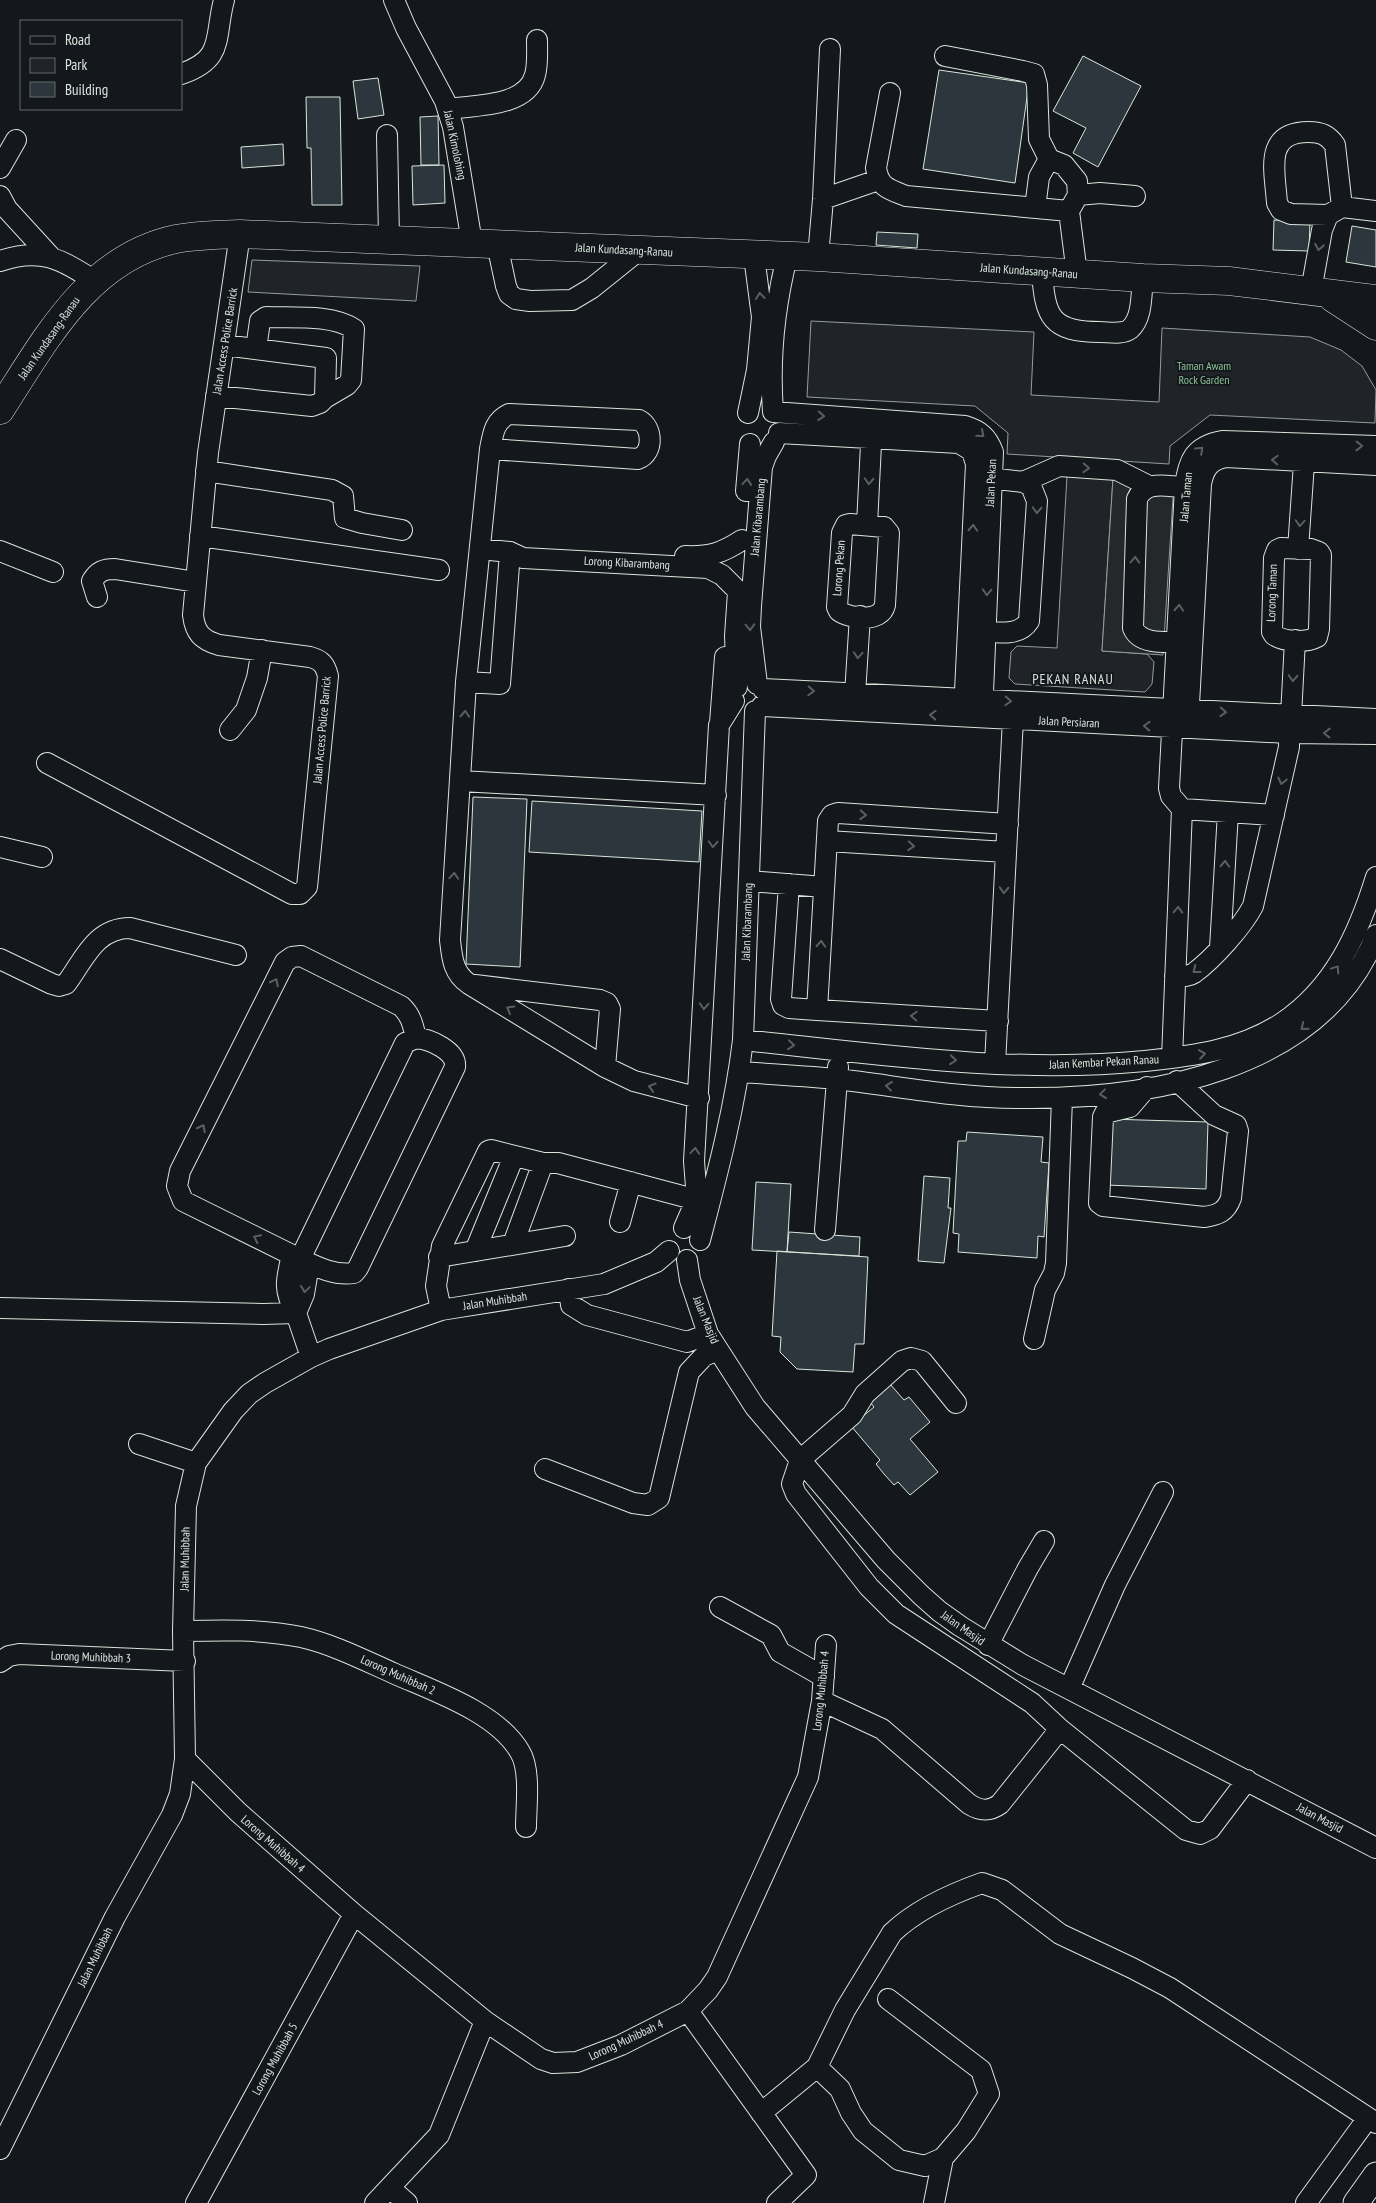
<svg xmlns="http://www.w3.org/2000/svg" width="1376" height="2203" viewBox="0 0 1376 2203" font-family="'PT Sans Narrow',sans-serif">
<rect width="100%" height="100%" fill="#14181c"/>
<!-- green -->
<path fill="#202428" stroke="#939e99" d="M252,260l168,6 -4,35 -168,-9z
M811,321l223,11 -3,63 128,7 3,-74 148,9 31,13 21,16 14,24 -1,33 -165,-8 -40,31 -1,18 -162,-10 1,-21 -33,-27 -168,-9z
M1067,476l46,2 -11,173 45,3 7,8 -2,22 -7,8 -130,-8 -6,-6 2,-26 6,-6 40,2z"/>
<!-- parking -->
<path fill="#24282b" stroke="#939e99" d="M1113,478l61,4 -11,173 -61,-4z"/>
<!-- building -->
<path fill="#2c363c" stroke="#d8e6dc" d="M1083,56l58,30 -43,81 -25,-14 13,-25 -33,-17z
M939,70l90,13 -14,100 -92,-14z
M378,78l6,37 -26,4 -5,-38z
M306,97h34l2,108h-30l-1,-57h-4z
M438,116l1,49h-18l-1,-48z
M283,144l1,21 -42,3 -1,-21z
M444,165l1,38 -32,2 -1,-39z
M1274,220l36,1 -1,30 -36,-1z
M1352,226l24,4v37l-30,-5z
M877,232l41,2 -1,14 -41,-3z
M473,797l54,2 -7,168 -54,-3z
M532,801l170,10 -3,51 -170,-10z
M1108,1119l100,3 -2,67 -100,-4z
M967,1132l76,5 -2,25 8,1 -5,74 -6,-1 -1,22 -79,-6 1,-18 -6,-1 5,-92h8z
M924,1176l26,2 -2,30h3l-7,55 -26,-2z
M756,1182l35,2 -4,68 -35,-2z
M789,1232l71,5 -1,19 -72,-4z
M777,1251l91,6 -4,87h-9l-2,28 -56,-3 -17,-17 1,-15 -9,-1z
M890,1384l14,16 5,-3 21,25 -20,17 28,33 -28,23 -12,-13 -4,3 -10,-11 -8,-10 4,-4 -29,-34 23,-19 -5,-6z"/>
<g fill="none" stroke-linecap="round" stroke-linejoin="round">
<defs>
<path id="minor" d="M394,0l12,28 39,73 8,26 19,116
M945,56l78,15 11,3 3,11 2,54 10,20 15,6 13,16 1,14 -9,16 8,63
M181,74c44,-15 33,-36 43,-74
M890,93l-14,75c3,19 12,21 30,28l163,15
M448,109c27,-4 79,-2 87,-34 3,-10 2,-24 2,-35
M387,135l2,104
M0,168l16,-28
M1078,195l22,-2 35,3
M0,196l7,13 43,47
M823,199l55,-19
M1035,208l4,-31 10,-18
M1328,215l-37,-1 -10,-4 -4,-7c-2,-32 -14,-71 32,-71 12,0 19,3 26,13l7,62
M497,244l9,42 3,8 7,5 14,2 42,-1 20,-12 46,-37
M787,257c-13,52 -18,102 -14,155l192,14c15,5 22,10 28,26l-11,265
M818,257l5,-58 7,-150
M0,261c41,-14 60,-2 95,20
M1042,272c3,45 9,60 58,60 9,0 22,3 30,-3 13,-11 11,-36 13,-51
M1311,291l11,-61 6,-15 14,-8 34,4
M256,349l4,-28 6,-4c26,1 66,-3 88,12l-3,51 -4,5 -22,13
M216,396l96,10 8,-3 5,-5 1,-40 -102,-13
M748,413l9,-43 5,-53 -8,-61
M509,414l130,6c14,7 15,33 -1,39l-148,-10c3,-15 4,-28 19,-35z
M779,433l180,10 13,8 4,13 -12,248
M490,449l-24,233 -16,258c2,18 3,33 19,44l136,83 29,14 65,17
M206,471l126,19 11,6 2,22 17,5 40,7
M1023,482l36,-16 58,4 32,16
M1185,487c-18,0 -39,-8 -48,12l-4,129c8,19 39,13 56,14
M746,491l4,-47
M850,524l34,3 5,6 -4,72c-4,18 -35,14 -46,6l-2,-4 5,-74 4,-8z
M867,525l5,-101
M200,536l239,34
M1281,548l30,1 8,3 2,3 -2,74 -2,8c-11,6 -33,5 -43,-2l-2,-3 2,-74 3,-8z
M480,549l30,3 13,6 185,10 14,7 16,16
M1298,549l7,-100
M0,551l53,21
M685,556c25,1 37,-3 57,-16
M97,597l-5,-16c6,-10 12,-12 23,-12l81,13
M972,630c18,1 46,9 57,-9l8,-120 -6,-15 -8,-4 -43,-5
M466,682l34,2 10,-132
M757,684l-7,-57 1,-21 11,-139 4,-11 8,-14
M737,687l-2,-51 3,-44
M763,689l613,30
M855,694l5,-78
M762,706l527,27 87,1
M1291,716l4,-76
M720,723l5,-66
M1188,723l13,-239c3,-16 9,-24 25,-27l150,8
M230,730l16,-20 11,-32 5,-28
M47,763l245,131h8l7,-7 21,-211c-3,-12 -7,-16 -18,-19l-91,-12c-17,-5 -24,-12 -26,-30l15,-162 32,-219
M461,781l255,14
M1182,809l92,6
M827,841l179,11
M0,847l42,10
M749,881l75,6
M789,884l-8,115 2,6 6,3 28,2
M1220,948l8,-136
M0,959l52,25 7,2 7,-2c18,-24 29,-56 64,-56l106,27
M1175,976c7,0 13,1 19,-3 19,-14 48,-46 59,-67l36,-159v-14
M475,985l125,15 7,3 3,6 -5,58
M998,1021l-181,-11 11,-189 4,-6 6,-2 170,11
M416,1038c14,1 41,13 39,29l-97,201 -4,5c-19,3 -37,-6 -54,-14l105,-216z
M743,1040c133,14 268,34 402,21 49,-5 95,-11 137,-38 52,-35 76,-88 94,-146
M1172,1058l10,-249 -11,-13 -2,-8 16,-301c3,-26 9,-41 37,-46l154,5
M995,1064l18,-345
M739,1072c33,2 65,4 98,7 60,7 120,19 180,19 130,2 305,-26 359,-163
M1147,1087l-17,20 -25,6 -2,4 -4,86 4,3 101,11c14,-2 22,-5 27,-19l7,-67 -2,-6 -22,-10 -37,-34
M620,1222l11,-40
M684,1228l17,-39
M825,1230l13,-163
M700,1240c17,-65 35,-132 43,-200l12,-329
M513,1244l30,-81
M475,1251l39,-95
M292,1255c-6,25 -9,35 4,58
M439,1257l126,-21
M300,1259l-117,-58 -6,-15 3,-15 105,-209 7,-5 9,-1 100,50c10,9 12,19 15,32
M687,1260l3,20 18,54 47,73 131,153 35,35 18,16 21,15 63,39 353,183
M569,1289l2,16 16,10 100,27 21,-8
M0,1308l263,6 33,-1 15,44
M441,1310l-5,-24 6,-40 46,-95 3,-1 52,13h15l139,37 -3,-39 25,-436 15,-24
M296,1313l8,-19 5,-30
M1034,1339l11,-49 9,-17 2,-10 6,-165
M956,1403l-34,-42 -11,-3 -9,3 -37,33 -13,21 -52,45 -8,24 4,10 73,93 27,27 136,89 28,26 126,101 14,4 10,-5 37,-49
M139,1444l57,19
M545,1469l88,34 15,2 11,-7 30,-126 15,-16 14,-6
M720,1607l51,28 9,17 44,25
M183,1631c39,-1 79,-2 118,6 31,7 63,23 92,36 40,18 104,39 127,79 11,18 6,54 6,75
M988,1645l40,-77 16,-27
M0,1662l9,-6 10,-2 166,7
M1069,1689l46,-104 48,-93
M822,1701l60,28 87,75c11,7 20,8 31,0l60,-75
M185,1759l53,53 116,102 131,107 56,38 12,4 24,-1 44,-17 67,-34 20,-21 9,-13 91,-200 14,-76 4,-56
M688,2011l118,164 -29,28
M817,2067l23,22 11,24 12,18 36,29 26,6 18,-8 23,-27 23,-37 -8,-24 -93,-71
M761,2113l56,-46 28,-57 47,-77c24,-23 59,-39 90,-50l20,7 58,44 72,34 38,20 206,135
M0,2149l115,-232 57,-102 8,-21 5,-35 -2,-128 3,-125 10,-43 37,-52 16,-17 16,-11 46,-26 18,-8 112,-39 163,-26 52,-22 13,-11
M390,2188l17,15
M196,2203l158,-289
M375,2203l64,-68 46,-114
M934,2203l9,-45
M1306,2203l62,-85"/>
<path id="major" d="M1356,2203l20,-28"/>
<path id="highway" d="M1333,298l43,28
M0,410c45,-69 87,-152 176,-171 21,-4 43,-4 64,-5l578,23 325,21 86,3 147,18"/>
</defs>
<!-- minor casing -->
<use href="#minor" stroke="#d8e6dc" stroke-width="22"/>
<!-- major casing -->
<use href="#major" stroke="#d8e6dc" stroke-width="27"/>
<!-- highway casing -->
<use href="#highway" stroke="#d8e6dc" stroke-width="29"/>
<!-- minor -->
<use href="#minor" stroke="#14181c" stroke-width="20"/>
<!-- major -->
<use href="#major" stroke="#14181c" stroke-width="25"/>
<!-- highway -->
<use href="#highway" stroke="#14181c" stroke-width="28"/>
</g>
<!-- one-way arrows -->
<defs><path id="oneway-chevron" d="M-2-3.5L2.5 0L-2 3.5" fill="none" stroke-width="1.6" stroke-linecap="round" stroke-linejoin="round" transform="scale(1.25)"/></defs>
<g stroke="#59605f">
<use href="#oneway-chevron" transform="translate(1319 247) rotate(101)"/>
<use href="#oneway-chevron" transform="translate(760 296) rotate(-97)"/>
<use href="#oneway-chevron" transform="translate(821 416) rotate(4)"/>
<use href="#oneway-chevron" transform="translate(981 434) rotate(40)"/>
<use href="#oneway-chevron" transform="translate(1359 446) rotate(1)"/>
<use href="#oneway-chevron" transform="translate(1200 450) rotate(-44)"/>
<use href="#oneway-chevron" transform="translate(1275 460) rotate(-177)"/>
<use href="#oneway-chevron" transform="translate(1086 468) rotate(3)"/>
<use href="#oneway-chevron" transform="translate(869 481) rotate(93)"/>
<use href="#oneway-chevron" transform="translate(747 482) rotate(-85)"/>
<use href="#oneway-chevron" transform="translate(1037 510) rotate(93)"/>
<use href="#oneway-chevron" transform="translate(1300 523) rotate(94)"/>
<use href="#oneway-chevron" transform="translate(973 528) rotate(-87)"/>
<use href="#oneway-chevron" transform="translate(1135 560) rotate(-88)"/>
<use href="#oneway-chevron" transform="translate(987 592) rotate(92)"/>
<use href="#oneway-chevron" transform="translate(1179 608) rotate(-87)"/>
<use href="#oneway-chevron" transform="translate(750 627) rotate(88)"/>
<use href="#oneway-chevron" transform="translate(858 655) rotate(94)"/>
<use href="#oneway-chevron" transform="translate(1293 678) rotate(93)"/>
<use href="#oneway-chevron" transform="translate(811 691) rotate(3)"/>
<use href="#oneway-chevron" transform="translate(1008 701) rotate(3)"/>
<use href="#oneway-chevron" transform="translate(1223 712) rotate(3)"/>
<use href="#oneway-chevron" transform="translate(465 714) rotate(-87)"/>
<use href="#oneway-chevron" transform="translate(933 715) rotate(-177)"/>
<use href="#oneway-chevron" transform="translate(1147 726) rotate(-177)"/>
<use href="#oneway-chevron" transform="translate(1327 733) rotate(-179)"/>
<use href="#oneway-chevron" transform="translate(1282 781) rotate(103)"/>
<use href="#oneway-chevron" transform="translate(863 815) rotate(4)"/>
<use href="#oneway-chevron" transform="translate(713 844) rotate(93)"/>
<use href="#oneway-chevron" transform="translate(911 846) rotate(4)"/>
<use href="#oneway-chevron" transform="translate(1225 864) rotate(-87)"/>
<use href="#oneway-chevron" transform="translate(454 876) rotate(-86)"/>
<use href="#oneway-chevron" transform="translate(1004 890) rotate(93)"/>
<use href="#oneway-chevron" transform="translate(1178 910) rotate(-88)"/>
<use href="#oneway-chevron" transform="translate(821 944) rotate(-87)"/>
<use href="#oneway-chevron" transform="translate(1336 969) rotate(-56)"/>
<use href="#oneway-chevron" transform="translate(1196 970) rotate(142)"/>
<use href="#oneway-chevron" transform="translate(275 982) rotate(-63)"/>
<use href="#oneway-chevron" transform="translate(704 1006) rotate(93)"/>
<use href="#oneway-chevron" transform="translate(510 1009) rotate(-149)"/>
<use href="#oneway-chevron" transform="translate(914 1016) rotate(-177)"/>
<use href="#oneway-chevron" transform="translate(1304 1027) rotate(141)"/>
<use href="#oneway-chevron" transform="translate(791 1045) rotate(6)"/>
<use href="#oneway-chevron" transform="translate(1202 1054) rotate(-8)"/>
<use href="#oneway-chevron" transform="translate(953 1060) rotate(5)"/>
<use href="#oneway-chevron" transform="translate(889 1086) rotate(-173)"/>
<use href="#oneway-chevron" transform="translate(652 1087) rotate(-163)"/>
<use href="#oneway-chevron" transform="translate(1103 1094) rotate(173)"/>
<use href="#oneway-chevron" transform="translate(202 1128) rotate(-63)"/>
<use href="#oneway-chevron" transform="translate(695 1151) rotate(-86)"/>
<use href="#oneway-chevron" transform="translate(257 1238) rotate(-154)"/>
<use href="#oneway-chevron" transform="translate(305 1289) rotate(98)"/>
</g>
<g text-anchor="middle" stroke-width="4" stroke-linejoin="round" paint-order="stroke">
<!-- street labels -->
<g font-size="12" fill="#d8e6dc" stroke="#14181c">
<text transform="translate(455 145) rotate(78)" y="4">Jalan Kimolohing</text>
<text transform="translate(624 250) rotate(3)" y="4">Jalan Kundasang-Ranau</text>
<text transform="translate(1029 271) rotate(4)" y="4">Jalan Kundasang-Ranau</text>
<text transform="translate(49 338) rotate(-55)" y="4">Jalan Kundasang-Ranau</text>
<text transform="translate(225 341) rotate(-81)" y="4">Jalan Access Police Barrick</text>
<text transform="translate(991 483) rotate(-87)" y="4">Jalan Pekan</text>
<text transform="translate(1186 497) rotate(-85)" y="4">Jalan Taman</text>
<text transform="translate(758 517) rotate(-85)" y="4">Jalan Kibarambang</text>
<text transform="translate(627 563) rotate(3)" y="4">Lorong Kibarambang</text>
<text transform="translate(839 568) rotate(-86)" y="4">Lorong Pekan</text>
<text transform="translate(1272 593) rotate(-88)" y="4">Lorong Taman</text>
<text transform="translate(1069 722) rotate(3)" y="4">Jalan Persiaran</text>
<text transform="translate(322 730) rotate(-85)" y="4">Jalan Access Police Barrick</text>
<text transform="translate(747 922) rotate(-88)" y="4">Jalan Kibarambang</text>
<text transform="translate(1104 1062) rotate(-3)" y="4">Jalan Kembar Pekan Ranau</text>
<text transform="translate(495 1301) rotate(-9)" y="4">Jalan Muhibbah</text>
<text transform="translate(706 1320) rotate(68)" y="4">Jalan Masjid</text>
<text transform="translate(185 1559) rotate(-89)" y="4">Jalan Muhibbah</text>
<text transform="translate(963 1628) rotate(35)" y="4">Jalan Masjid</text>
<text transform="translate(91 1657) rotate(2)" y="4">Lorong Muhibbah 3</text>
<text transform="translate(398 1675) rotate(24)" y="4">Lorong Muhibbah 2</text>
<text transform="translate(821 1691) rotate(-84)" y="4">Lorong Muhibbah 4</text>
<text transform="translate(1320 1818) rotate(28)" y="4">Jalan Masjid</text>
<text transform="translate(273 1844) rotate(41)" y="4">Lorong Muhibbah 4</text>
<text transform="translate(95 1957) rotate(-64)" y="4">Jalan Muhibbah</text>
<text transform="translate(626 2040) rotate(-25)" y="4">Lorong Muhibbah 4</text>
<text transform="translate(275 2059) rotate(-61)" y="4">Lorong Muhibbah 5</text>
</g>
<!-- park labels -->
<g font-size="12" fill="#8ac095" stroke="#14181c">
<text x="1204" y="370">Taman Awam<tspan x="1204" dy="14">Rock Garden</tspan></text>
</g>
<!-- neighbourhood labels -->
<g font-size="14" letter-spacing="1" fill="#d8e6dc" stroke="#14181c">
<text x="1073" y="684">PEKAN RANAU</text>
</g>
</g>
<!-- legend -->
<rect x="20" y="20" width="162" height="90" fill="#14181c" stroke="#626a69"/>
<rect x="30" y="36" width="25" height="8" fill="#14181c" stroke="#626a69"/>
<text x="65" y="45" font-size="15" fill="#d8e6dc">Road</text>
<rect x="30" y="58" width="25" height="15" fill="#202428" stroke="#626a69"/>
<text x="65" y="70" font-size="15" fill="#d8e6dc">Park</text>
<rect x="30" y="82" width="25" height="15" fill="#2c363c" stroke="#626a69"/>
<text x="65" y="95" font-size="15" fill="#d8e6dc">Building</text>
</svg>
